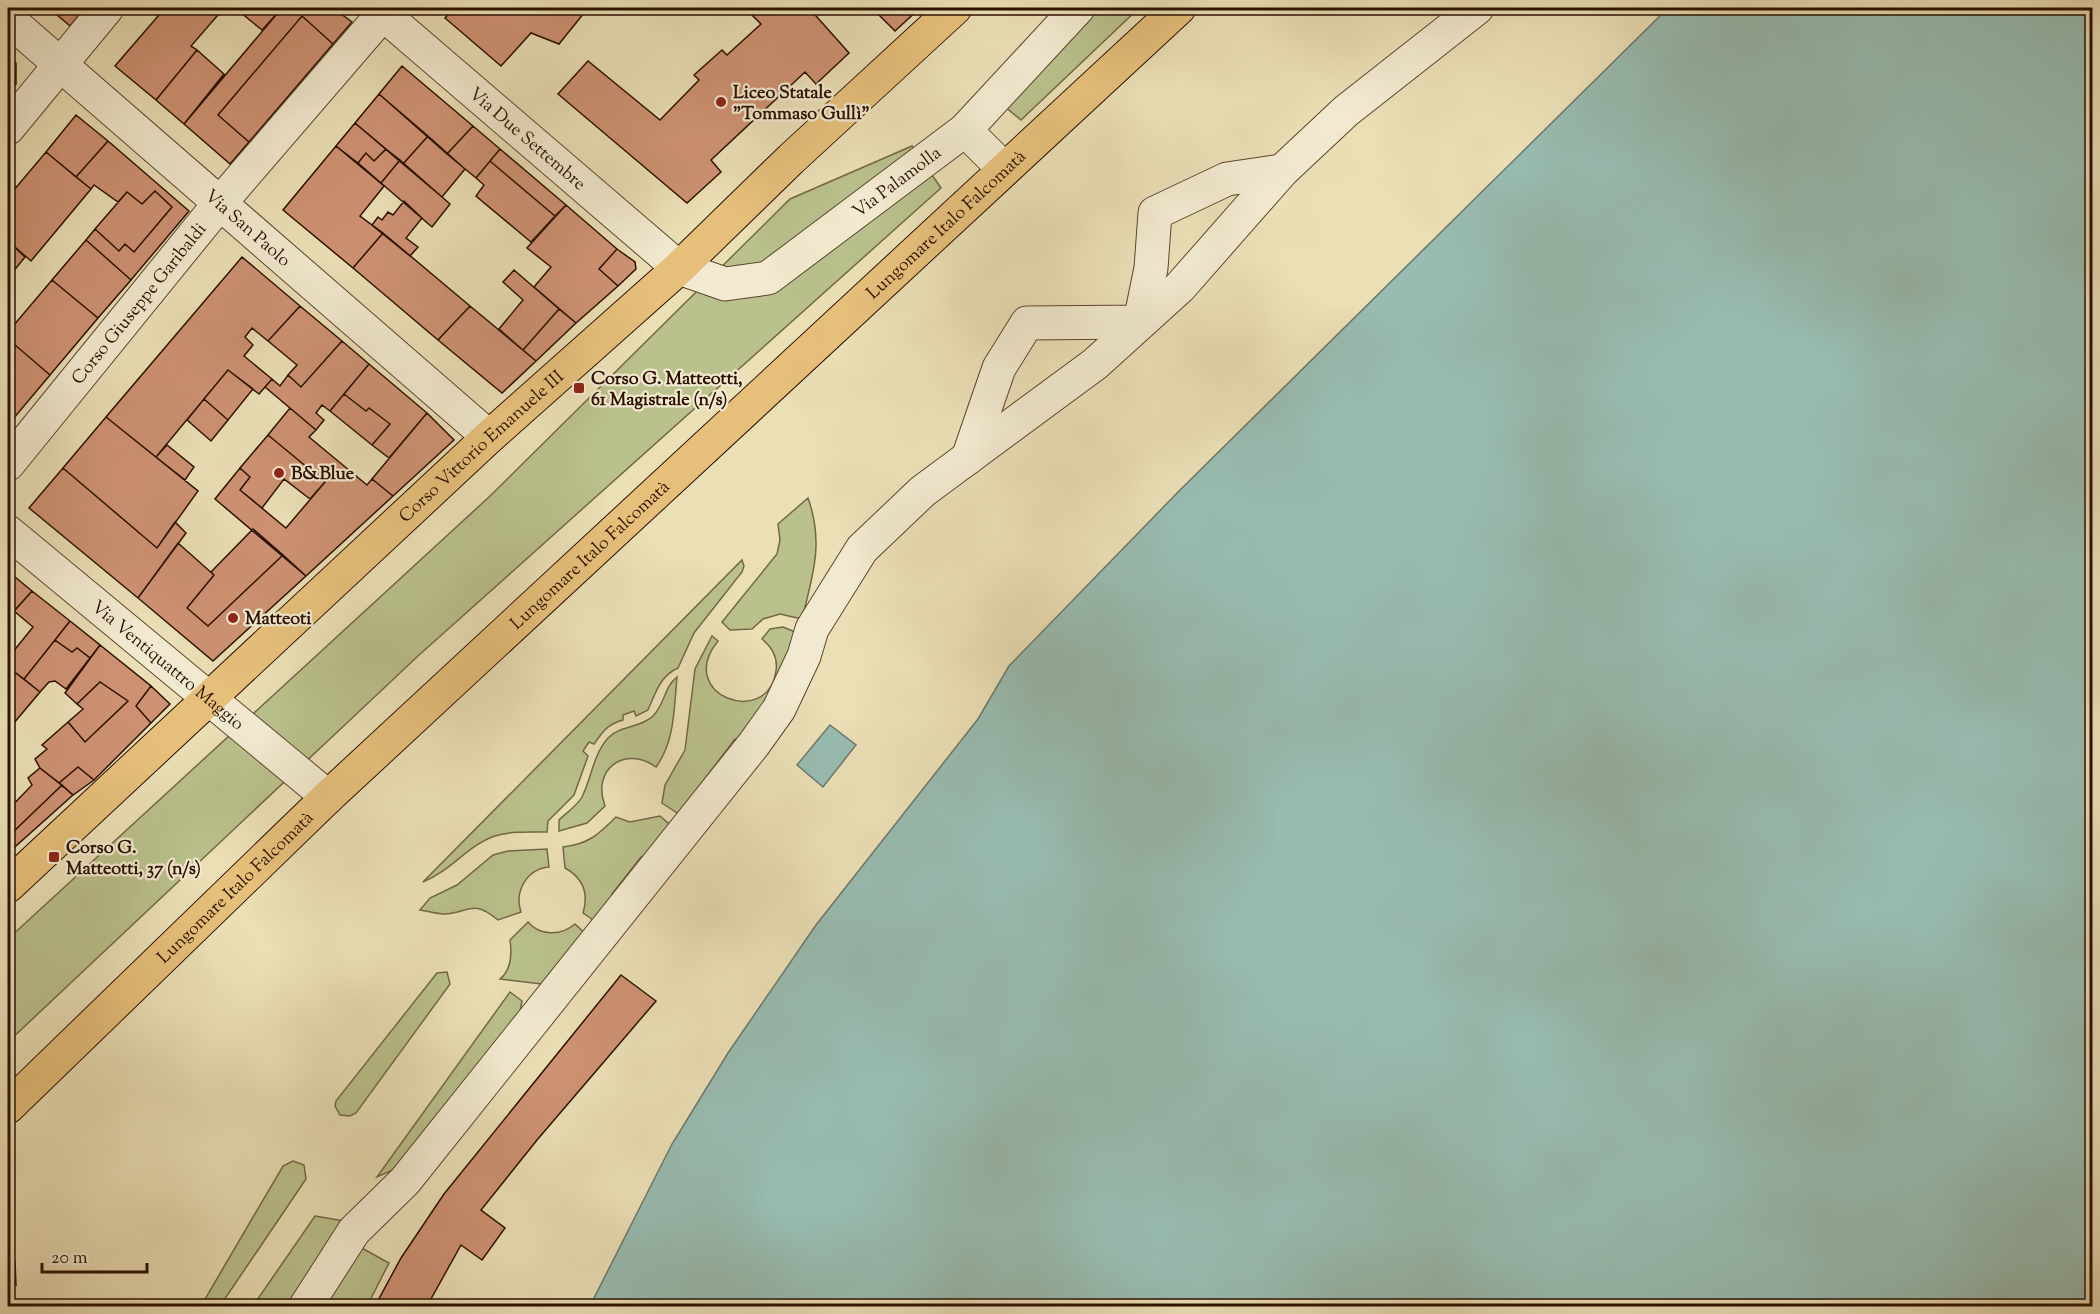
<svg xmlns="http://www.w3.org/2000/svg" width="2100" height="1314" viewBox="0 0 2100 1314" font-family="'Sorts Mill Goudy',serif">
<rect width="100%" height="100%" fill="#ebdfb6"/>
<filter id="stains"><feTurbulence type="fractalNoise" baseFrequency=".00333" numOctaves="4"/><feColorMatrix values="0 0 0 0 .2 0 0 0 0 .09 0 0 0 0 .02 0 0 0 .5 -.17"/></filter>
<radialGradient id="worn" r=".72"><stop offset=".6" stop-color="#630" stop-opacity="0"/><stop offset="1" stop-color="#630" stop-opacity=".3"/></radialGradient>
<!-- green -->
<path fill="#bac18c" stroke="#726846" stroke-width="1.5" d="M1089,8h50l-118,112 -22,-18z
M912,146l29,42 -523,468 -410,386v-103l481,-442 301,-298z
M808,498c16,45 5,76 -6,121l-22,-5 -17,5 -11,10 -22,1 -8,-8 55,-68 3,-14 -2,-16z
M742,560l2,6 -2,6 -48,61 -16,35c-18,8 -22,24 -30,42l-12,6 -2,-5 -11,4v5c-15,4 -20,11 -29,24l-5,-2 -6,9 5,5 -14,39 -26,26 -1,11c-17,0 -36,-1 -52,4 -27,9 -44,35 -72,46z
M783,627l17,7 -31,75 -28,34 -6,-4 -38,50 -14,28 -21,-14 3,-18 20,-35 10,-81 17,-33 6,5c-44,54 50,88 58,30 2,-13 -4,-24 -14,-32l8,-10z
M677,677c-3,31 -2,64 -21,90 -31,-22 -65,2 -51,39l-18,17 -28,8v-11c7,-7 18,-14 23,-23 10,-20 11,-42 26,-59 12,-13 33,-10 45,-22 12,-12 11,-29 24,-39z
M660,816l14,12 -25,31 -8,-2 -29,37 5,6 -18,24 -16,-11c6,-20 0,-35 -18,-45l-2,-21c26,-3 36,-13 53,-30l14,5z
M547,849l2,18c-22,2 -35,24 -28,45l-23,8c-26,-22 -29,-7 -54,-6 -8,0 -16,-3 -24,-4l10,-12 27,-13 36,-30 15,-4z
M528,922c12,14 33,14 47,2l13,12 -38,49 -50,-6c11,-9 12,-25 10,-39z
M447,972l3,12 -94,129 -6,3 -10,-1 -5,-9 1,-5 101,-128z
M510,992l12,9 -2,11 -125,157 -18,8z
M293,1161l11,4 2,14 -86,127h-19l82,-140z
M315,1216l29,5 -56,85h-35z
M360,1247l29,16 -22,43h-45z"/>
<!-- water -->
<path fill="#98bcb1" stroke="#6c776a" stroke-width="1.5" d="M1668,8h424v1298h-1502l82,-162 56,-91 88,-128 162,-206 31,-53 169,-174z
M830,725l26,20 -33,42 -26,-22z"/>
<!-- building -->
<path fill="#ce9273" stroke="#2b1000" stroke-width="1.5" d="M49,8h36l-15,18z
M165,8h59l-33,38 6,4 -41,50 -41,-34z
M235,8h47l-20,22z
M282,8h51l19,14 -19,22 -31,-28 -84,99 31,27 -19,22 -46,-40z
M454,8h134l-29,36 -28,-11 -30,33 -56,-48z
M687,8h12l-7,5z
M755,8h54l40,45 -33,31 -11,-12 -94,88 10,12 -34,31 -129,-109 30,-33 72,59 39,-40 -5,-5 28,-25 5,5 34,-31 -12,-12z
M872,8h48l-25,23z
M302,16l31,28 -84,98 -31,-27z
M197,50l27,24 -40,50 -28,-24z
M8,56l8,7v21l-8,11z
M402,66l71,60 -26,28 -68,-60z
M379,94l49,42 -25,28 -48,-41z
M76,115l32,26 -32,36 -30,-25z
M355,123l31,26 -12,12 -8,-8 -8,10 -22,-17z
M473,126l27,23 -24,29 -29,-24z
M428,136l37,33 -23,28 -39,-33z
M108,141l81,70 -58,69 -45,-40 9,-11 24,22 6,-7 9,8 38,-45 -17,-16 -13,13 -15,-12 -9,10 -24,-17 -3,4 -15,-12z
M336,146l48,40 -24,30 23,17 -30,35 -70,-58z
M386,149l14,11 -19,23 -23,-20 8,-10 8,8z
M500,149l66,56 -11,11 -65,-55z
M46,152l45,37 -60,72 -23,-20v-44z
M400,160l50,44 -18,23 -51,-44z
M490,161l65,55 -24,26 -55,-46 8,-11 -8,-7z
M155,191l17,16 -38,45 -9,-8 -6,7 -24,-22 32,-37 15,12z
M404,201l18,17 -16,20 12,9 -8,9 -38,-31 6,-8 4,3 6,-8 5,3z
M566,205l51,44 -18,20 19,17 -42,37 -42,-36 17,-20 -24,-19z
M383,233l87,73 -32,34 -85,-72z
M86,240l45,40 -33,38 -46,-38z
M8,241l17,16 -17,21z
M617,249l18,13 1,7 -18,17 -19,-17z
M242,257l58,49 -32,35 -16,-13 -7,9 8,8 -9,11 28,23 -13,15 -31,-24 -72,87 -50,-40z
M514,270l45,39 -36,41 -24,-21 24,-29 -20,-18z
M52,280l46,38 -48,57 -42,-36v-7z
M300,306l42,35 -41,46 -13,-12 9,-10 -29,-24z
M470,306l66,55 -34,32 -64,-53z
M559,309l17,14 -40,38 -13,-11z
M8,339l42,36 -42,50z
M342,341l27,23 -39,47 -8,-6 -6,8 8,7 -8,10 -51,-43 7,-8 8,7 8,-11 13,12z
M369,364l58,49 -38,45 -17,-13 18,-21 -21,-16 -3,3 -22,-17z
M228,370l25,19 -25,31 -24,-21z
M344,394l22,17 3,-3 21,16 -18,21 -42,-34z
M204,399l24,21 -17,21 -24,-21z
M290,408l26,22 -7,7 58,48 5,-6 21,17 -87,80 -91,-77 25,-31 10,9 -10,13 46,38 39,-46 -57,-47z
M427,413l27,27 -61,56 -21,-17z
M106,417l92,74 -41,57 -94,-80z
M268,435l57,47 -15,17 -26,-20 -22,29 -22,-18 10,-13 -10,-9z
M167,445l27,22 -9,13 -29,-23z
M63,468l94,80 18,-26 11,11 -48,65 -109,-90z
M253,529l30,26 -75,71 -21,-18 27,-33 -3,-3z
M178,543l36,32 -27,33 21,18 75,-71 23,21 -93,85 -75,-63z
M9,572l23,19 -24,27v-44z
M32,591l38,30 -46,58 -16,-12v-9l25,-31 -19,-16z
M70,621l30,24 -10,13 -13,-10 -5,4 -17,-12z
M55,640l17,12 5,-4 13,10 -24,31 -11,-8 -6,1 -9,10 -16,-13z
M100,645l51,41 -15,20 15,17 -57,57 -16,-13 -19,16 -19,-15 -5,-9 12,-10 -5,-4 26,-23 17,20 43,-41 -28,-19 -23,22 -12,-11z
M8,667l32,25 -32,38z
M100,682l28,19 -43,41 -17,-20 15,-13 -6,-5z
M151,686l19,18 -19,19 -15,-17z
M8,740l5,7 -5,7z
M78,767l16,13 -21,15 -14,-12z
M40,768l22,17 -50,48 -4,-4v-19l24,-25 -4,-7z
M62,785l11,10 -65,58v-21l4,1z
M621,975l35,26 -119,139 -56,70 24,18 -23,32 -21,-15 -34,61h-52l26,-48 43,-64z
M621,975l35,26 -119,139 -56,70 24,18 -23,32 -21,-15 -34,61h-52l26,-48 43,-64z
M15,1262l1,23 -8,-5v-6z"/>
<g fill="none" stroke-linecap="round" stroke-linejoin="round">
<defs>
<g id="minor">
<path id="s1" d="M376,8l303,260 46,16 43,-6 197,-148 113,-122"/>
<path id="s2" d="M8,19l481,418"/>
<path d="M8,128l99,-120"/>
<path d="M965,130l39,39"/>
<path d="M968,458l31,-90 28,-45 113,-1 11,-54 4,-55 72,-34 55,-8"/>
<path id="s3" d="M8,464l212,-261 168,-195"/>
<path id="s4" d="M8,532l320,265"/>
<path d="M306,1306l48,-75 51,-50 349,-437 25,-35 25,-53 8,-27 50,-80 61,-58 172,-127 85,-77 102,-116 64,-60 131,-103"/>
</g>
<g id="major">
<path id="s5" d="M8,886l481,-449 190,-169 112,-109 164,-151"/>
<path id="s6" d="M8,1107l320,-310 851,-789"/>
</g>
</defs>
<!-- minor casing -->
<use href="#minor" stroke="#5b442e" stroke-width="35"/>
<!-- major casing -->
<use href="#major" stroke="#2b1000" stroke-width="35"/>
<!-- minor -->
<use href="#minor" stroke="#f2ead0" stroke-width="33"/>
<!-- major -->
<use href="#major" stroke="#e6c07b" stroke-width="33"/>
</g>
<!-- markers -->
<g fill="#8f2418" stroke="#f2ead0" stroke-width="2">
<circle cx="721" cy="102" r="6"/>
<rect x="573" y="382" width="12" height="12" rx="3"/>
<circle cx="279" cy="473" r="6"/>
<circle cx="233" cy="618" r="6"/>
<rect x="48" y="851" width="12" height="12" rx="3"/>
</g>
<g text-anchor="middle" stroke-width="4.5" stroke-linejoin="round" paint-order="stroke">
<!-- poi labels -->
<g font-size="18" font-weight="bold" fill="#2b1000" stroke="#f2ead0" text-anchor="start">
<text x="733" y="98">Liceo Statale<tspan x="733" dy="21">"Tommaso Gullì"</tspan></text>
<text x="591" y="384">Corso G. Matteotti,<tspan x="591" dy="21">61 Magistrale (n/s)</tspan></text>
<text x="291" y="479">B&amp;Blue</text>
<text x="245" y="624">Matteoti</text>
<text x="66" y="853">Corso G.<tspan x="66" dy="21">Matteotti, 37 (n/s)</tspan></text>
</g>
<!-- street labels -->
<g font-size="18" fill="#2b1000" stroke="#f2ead0">
<text dy="6" stroke="none"><textPath href="#s1" startOffset="200">Via Due Settembre</textPath></text>
<text dy="6" stroke="none"><textPath href="#s1" startOffset="652">Via Palamolla</textPath></text>
<text dy="6" stroke="none"><textPath href="#s6" startOffset="1288">Lungomare Italo Falcomatà</textPath></text>
<text dy="6" stroke="none"><textPath href="#s2" startOffset="318">Via San Paolo</textPath></text>
<text dy="6" stroke="none"><textPath href="#s3" startOffset="207">Corso Giuseppe Garibaldi</textPath></text>
<text dy="6" stroke="none"><textPath href="#s5" startOffset="646">Corso Vittorio Emanuele III</textPath></text>
<text dy="6" stroke="none"><textPath href="#s6" startOffset="802">Lungomare Italo Falcomatà</textPath></text>
<text dy="6" stroke="none"><textPath href="#s4" startOffset="208">Via Ventiquattro Maggio</textPath></text>
<text dy="6" stroke="none"><textPath href="#s6" startOffset="316">Lungomare Italo Falcomatà</textPath></text>
</g>
</g>
<!-- margin -->
<rect width="2100" height="1314" fill="none" stroke="#ebdfb6" stroke-width="30"/>
<rect x="9" y="9" width="2082" height="1296" fill="none" stroke="#2b1000" stroke-width="3"/>
<rect x="15" y="15" width="2070" height="1284" fill="none" stroke="#2b1000" stroke-width="1.5"/>
<!-- scale -->
<path d="M42 1263v9h105v-9" fill="none" stroke="#2b1000" stroke-width="3"/>
<text x="51" y="1263" font-size="18" fill="#2b1000" stroke="#f2ead0" stroke-width="4.5" paint-order="stroke">20 m</text>
<rect width="100%" height="100%" filter="url(#stains)"/>
<rect width="100%" height="100%" fill="url(#worn)"/>
</svg>
